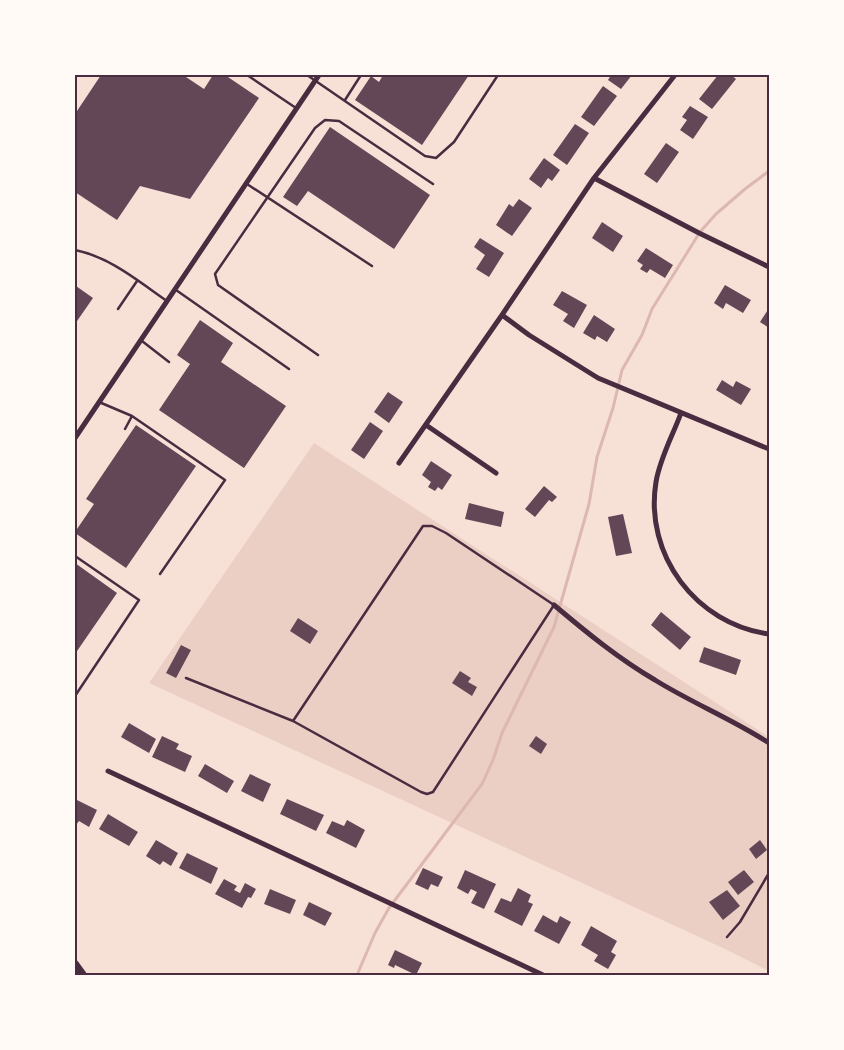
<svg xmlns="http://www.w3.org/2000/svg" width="844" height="1050" viewBox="0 0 844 1050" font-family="'Fira Sans Condensed',sans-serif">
<rect width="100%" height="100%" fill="#f7e1d7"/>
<!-- green -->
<path fill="#ebcfc5" d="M314,443l455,294v234l-42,-21 -578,-267z"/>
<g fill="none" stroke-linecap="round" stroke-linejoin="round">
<!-- stream -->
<path stroke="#dcb8b0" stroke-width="3" d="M357,975l18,-42 14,-25 93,-124 11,-24 9,-27 52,-106 35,-123 8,-47 16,-49 9,-38 20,-35 10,-26 48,-77 16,-18 29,-25 24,-18"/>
</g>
<!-- building -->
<path fill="#644757" d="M101,75h82l21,14 9,-14h12l34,23 -69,101 -50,-13 -23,34 -42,-28v-78z
M383,75h86l-47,70 -67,-45 16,-24 8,6z
M611,75h21l-11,14 -13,-9z
M718,75h13l5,4 -24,30 -13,-10z
M603,86l14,10 -23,30 -13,-9z
M690,106l18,11 -15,22 -13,-9 7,-10 -5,-3z
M575,124l14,9 -22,32 -14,-10z
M330,127l100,68 -36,54 -86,-58 -11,15 -14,-9z
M666,143l13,9 -22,31 -13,-9z
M544,158l16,12 -8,11 -4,-3 -7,10 -12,-9z
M519,199l13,9 -20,28 -16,-11 13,-21 4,3z
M602,222l21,14 -10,16 -21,-14z
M480,238l24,15 -15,24 -13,-8 9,-14 -11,-8z
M646,248l27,17 -8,13 -15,-9 -3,4 -7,-4 3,-4 -6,-4z
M725,285l26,15 -8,13 -17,-10 -3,6 -9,-6z
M76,286l17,12 -18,26v-35z
M562,291l25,14 -13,23 -11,-7 5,-7 -15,-9z
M769,308v20l-9,-6z
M594,315l21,14 -8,13 -10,-6 -2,4 -12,-7z
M200,320l33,23 -12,19 65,44 -42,62 -85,-58 31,-46 -13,-9z
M722,380l11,7 3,-6 15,8 -10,16 -25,-15z
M388,392l15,10 -14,21 -15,-11z
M370,422l13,9 -19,28 -13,-9z
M136,425l60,41 -70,102 -51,-35v-1l19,-28 -8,-5z
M431,461l21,14 -10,15 -4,-3 -3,4 -7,-4 3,-5 -9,-7z
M544,486l13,11 -5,5 -3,-2 -14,17 -10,-8z
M469,503l35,9 -3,15 -36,-8z
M623,514l9,39 -16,3 -8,-39z
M75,563l42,30 -42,61z
M661,612l30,25 -11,13 -29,-25z
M298,618l20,13 -8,13 -20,-13z
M181,645l10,5 -15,28 -10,-5z
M704,647l37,13 -5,15 -37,-13z
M460,671l11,7 -3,4 9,5 -5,9 -20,-13z
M129,723l27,16 -7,14 -28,-16z
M162,736l17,8 -3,5 16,7 -7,16 -33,-15z
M536,736l11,8 -6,10 -12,-8z
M205,764l29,17 -7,12 -29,-17z
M250,774l21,10 -8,18 -22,-11z
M75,799l22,11 -8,17 -10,-6 -3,4h-1z
M287,799l37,16 -8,16 -36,-17z
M108,814l30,18 -9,14 -30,-17z
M347,820l18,10 -9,18 -30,-15 6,-12 12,5z
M156,840l22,13 -7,13 -8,-5 -3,4 -14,-9z
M760,840l7,10 -11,9 -7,-10z
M187,853l31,15 -7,16 -32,-16z
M423,868l20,9 -5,10 -7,-3 -3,6 -13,-6z
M465,870l31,14 -12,25 -13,-6 6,-11 -6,-3 -3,5 -11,-6z
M744,870l10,12 -16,13 -10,-13z
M224,879l13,7 -3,4 6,3 5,-10 11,6 -5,9 -3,-1 -6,11 -27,-14z
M518,888l13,7 -3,7 5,2 -11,22 -28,-14 7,-14 10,4z
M270,889l26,11 -6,14 -26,-10z
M727,890l13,16 -17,14 -14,-18z
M309,902l23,11 -7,13 -22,-11z
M543,915l14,8 3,-7 11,6 -12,22 -25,-13z
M591,926l26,15 -6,11 5,3 -8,14 -14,-8 4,-6 -17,-10z
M395,950l27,13 -6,12 -21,-10 -1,3 -6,-3z"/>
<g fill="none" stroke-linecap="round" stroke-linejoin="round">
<!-- service -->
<path stroke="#4a2c40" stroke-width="2.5" d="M247,75l49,33
M307,75l118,81 11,2 18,-16 44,-67
M345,100l16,-25
M247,184l125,82
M75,250c35,7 63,31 92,51
M176,290l113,79
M118,309l19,-28
M142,341l27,21
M318,355l-100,-70 -3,-11 100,-146 10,-8 14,1 94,63
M99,402l33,14 93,64 -65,94
M125,429l7,-13
M75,556l64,44 -64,96
M186,678l107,43 128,71 6,2 6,-2 121,-187 -108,-72 -14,-7h-9l-130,195
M727,937l13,-15 29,-49"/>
<!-- minor -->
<path stroke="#4a2c40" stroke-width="5" d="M594,178l105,55 70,34
M502,315l27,20 69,43 171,71
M681,413c-8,22 -21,45 -25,69 -12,73 40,142 113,152
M426,425l70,48
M75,438l244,-363
M399,463l103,-148 92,-137 81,-103
M554,605c32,27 65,54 101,75 37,23 77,39 114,63
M108,771l435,204"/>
<!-- primary -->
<path stroke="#4a2c40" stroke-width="8" d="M75,964l8,11"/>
</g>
<!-- border -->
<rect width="844" height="1050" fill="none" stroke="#fffaf5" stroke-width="152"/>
<rect x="76" y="76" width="692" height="898" fill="none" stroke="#4a2c40" stroke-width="2"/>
</svg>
